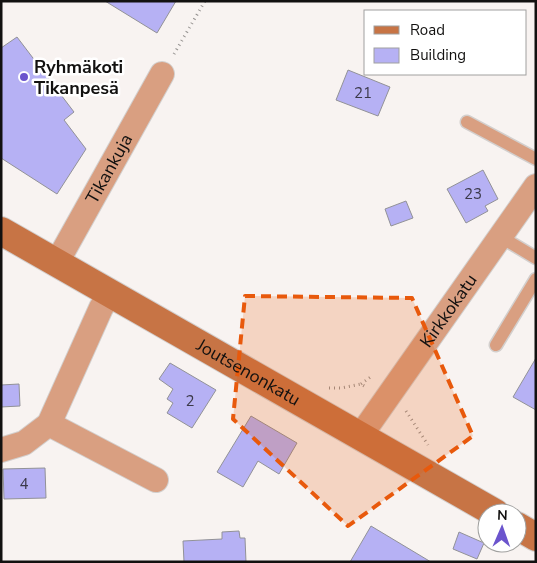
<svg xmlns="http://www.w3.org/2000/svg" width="537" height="563" viewBox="0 0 537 563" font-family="'Nunito Sans',sans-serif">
<rect width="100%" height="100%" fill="#f8f3f1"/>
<!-- building -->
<path fill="#b6b1f4" stroke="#929297" d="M105,1h71l-19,32z
M17,37l57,75 -10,8 22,29 -29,45 -56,-36v-110z
M348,70l42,17 -12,29 -42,-16z
M483,170l15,29 -13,7 3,5 -22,12 -19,-34z
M406,201l7,17 -22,8 -6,-17z
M536,358v52l-23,-13z
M170,363l46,27 -24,38 -25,-15 6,-10 -6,-4 6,-10 -14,-10z
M19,384l1,22 -19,1v-22z
M251,416l46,27 -18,31 -21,-13 -15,26 -26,-15z
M45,468l1,30 -42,1 -1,-30z
M371,526l60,36h-81z
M239,531l1,7h5l1,24h-62l-1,-21 39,-2v-7z
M459,532l25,11 -7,16 -24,-10z"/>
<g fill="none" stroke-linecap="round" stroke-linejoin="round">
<defs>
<path id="service" d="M467,122l69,37
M501,237l35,21
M496,345l40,-66"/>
<g id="minor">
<path id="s1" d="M56,264l106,-190"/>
<path d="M49,424l107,56"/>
<path id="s2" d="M361,435l175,-249"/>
<path d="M1,450l23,-7 25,-19 52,-116 9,-15"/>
</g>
<g id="secondary">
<path id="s3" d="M1,231l494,282"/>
<path d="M517,526l19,11"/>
</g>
</defs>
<!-- service casing -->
<use href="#service" stroke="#d3cfcd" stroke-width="15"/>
<!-- minor casing -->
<use href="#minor" stroke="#d3cfcd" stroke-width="26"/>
<!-- secondary casing -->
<use href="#secondary" stroke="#d3cfcd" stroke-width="30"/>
<!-- path -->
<path stroke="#969391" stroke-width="3" stroke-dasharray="1 4" stroke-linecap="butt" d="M174,54l31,-53
M361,384l11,-8
M329,388h12l20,-4 5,3
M406,411l22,34"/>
<!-- service -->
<use href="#service" stroke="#d99f81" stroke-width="12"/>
<!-- minor -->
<use href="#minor" stroke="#d99f81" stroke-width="24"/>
<!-- secondary -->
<use href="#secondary" stroke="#c77445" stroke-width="28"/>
</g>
<!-- marked area -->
<path fill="#e8590c" fill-opacity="0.2" stroke="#e8590c" stroke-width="4" stroke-dasharray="10 6" stroke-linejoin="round" d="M245,296l167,2 61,138 -125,90 -115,-107z"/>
<!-- markers -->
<circle fill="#6b54cd" stroke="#fff" stroke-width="2" cx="24" cy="77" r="5"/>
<g text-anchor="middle" stroke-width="5" stroke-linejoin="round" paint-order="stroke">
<!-- number labels -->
<g font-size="15" fill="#3b3949">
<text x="363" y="98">21</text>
<text x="473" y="199">23</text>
<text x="190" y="406">2</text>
<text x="24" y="489">4</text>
</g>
<!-- poi labels -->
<g font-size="18" font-weight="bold" fill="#121110" stroke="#fff" text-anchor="start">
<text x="34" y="73">Ryhmäkoti<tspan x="34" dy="21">Tikanpesä</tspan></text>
</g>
<!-- street labels -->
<g font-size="18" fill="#121110" stroke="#fff">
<text dy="6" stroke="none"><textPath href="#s1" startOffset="109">Tikankuja</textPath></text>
<text dy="6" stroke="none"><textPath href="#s2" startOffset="152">Kirkkokatu</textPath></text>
<text dy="6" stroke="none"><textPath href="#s3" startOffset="285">Joutsenonkatu</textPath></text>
</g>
</g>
<!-- border -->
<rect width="537" height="563" fill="none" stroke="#121110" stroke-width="5"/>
<!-- legend -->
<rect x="364" y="10" width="162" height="65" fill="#ffffff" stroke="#a0a09f"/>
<rect x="374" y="26" width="25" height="8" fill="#c77445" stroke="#a0a09f"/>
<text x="410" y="35" font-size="15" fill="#121110">Road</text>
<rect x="374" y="48" width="25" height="15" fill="#b6b1f4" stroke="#a0a09f"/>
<text x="410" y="60" font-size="15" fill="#121110">Building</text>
<!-- north arrow -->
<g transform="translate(502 528) rotate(2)"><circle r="24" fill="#ffffff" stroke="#a0a09f"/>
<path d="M0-4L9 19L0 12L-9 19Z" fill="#6b54cd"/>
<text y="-8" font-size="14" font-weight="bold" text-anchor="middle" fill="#121110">N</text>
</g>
</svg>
